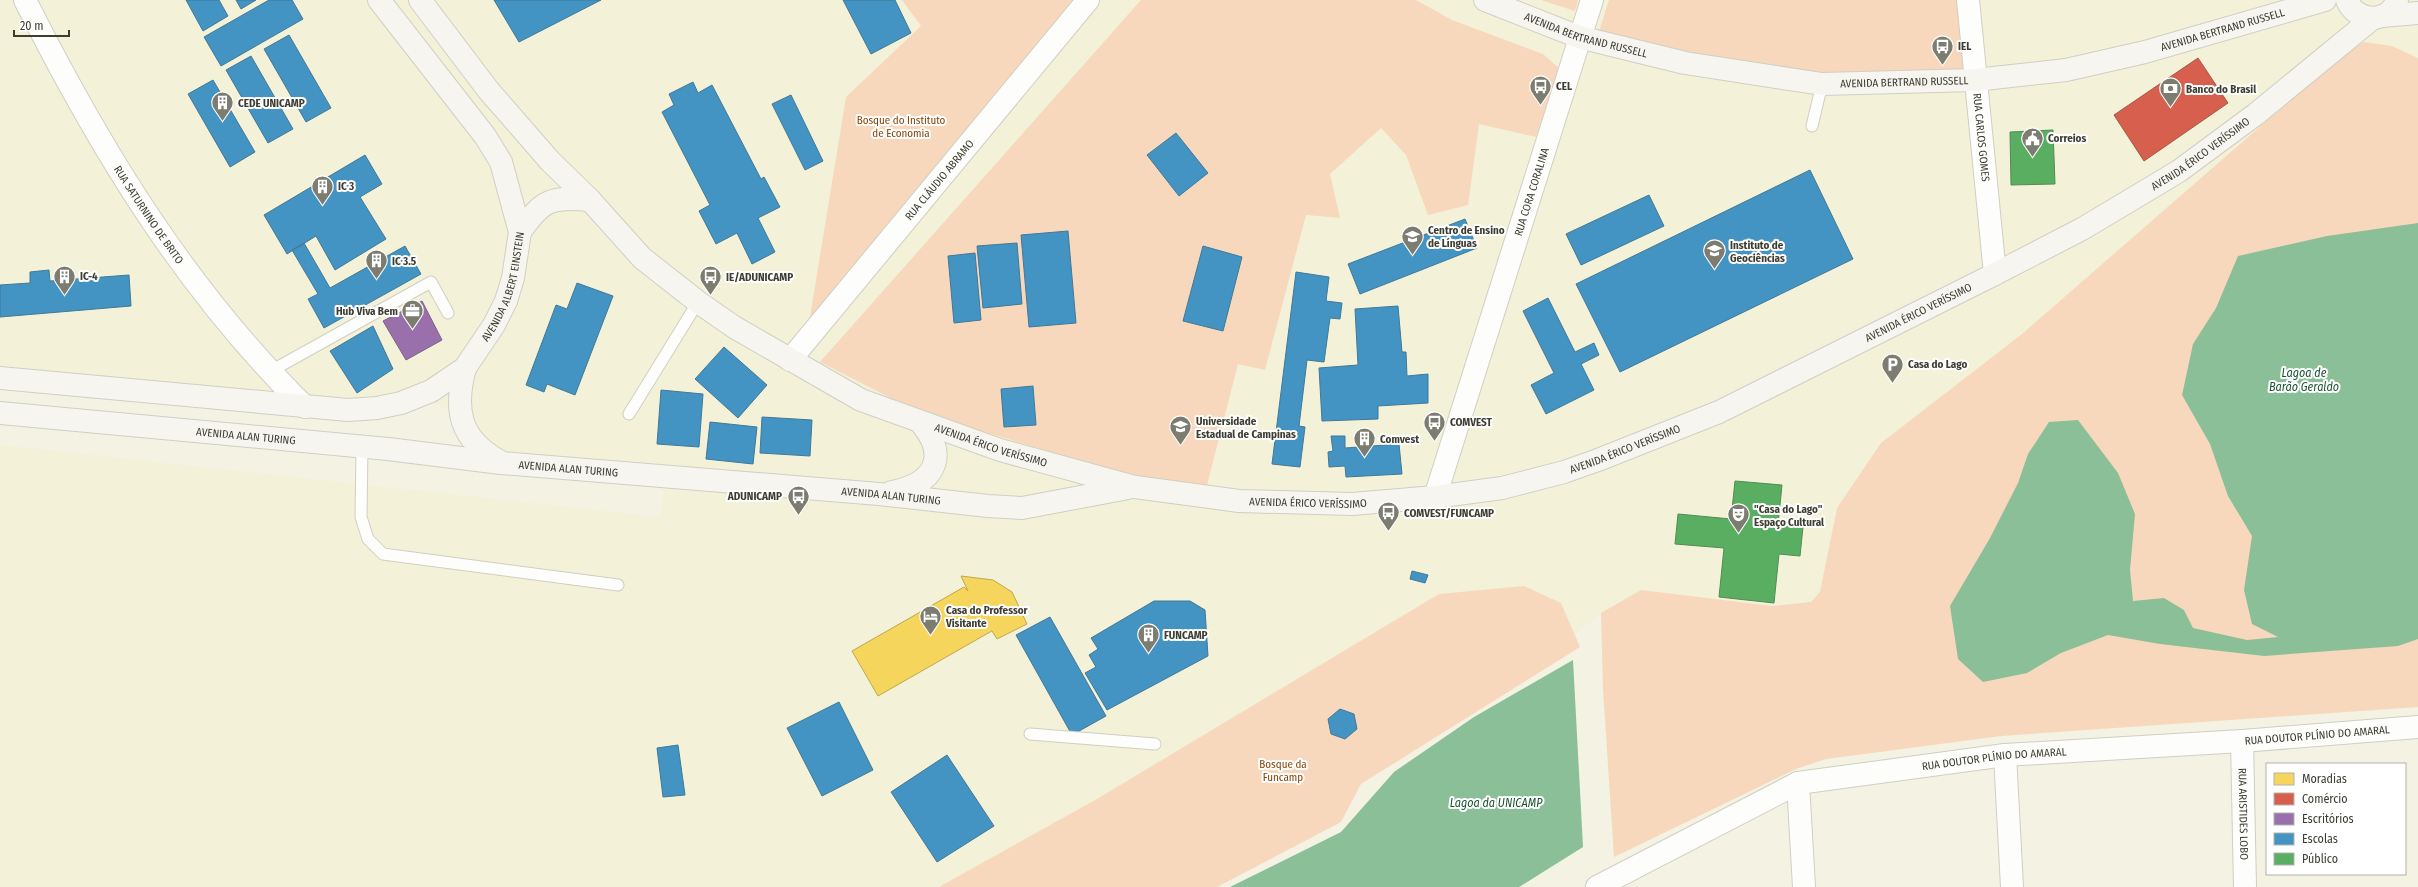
<svg xmlns="http://www.w3.org/2000/svg" width="2418" height="887" viewBox="0 0 2418 887" font-family="'Fira Sans Condensed',sans-serif">
<rect width="100%" height="100%" fill="#f3f2e3"/>
<!-- built -->
<path fill="#f3f1d8" d="M0,0h2418v58l-26,-12 -511,397 -44,65 -17,84 -9,10 -39,4 -171,7 -61,50 -360,224h-1180v-442l659,72 7,-32 -170,-24 -29,-39 -49,-29 -67,11 -351,-38z"/>
<!-- green -->
<path fill="#f7d8bc" d="M902,0h180l-274,329 38,-232 75,-71z
M1141,0h275l36,20 91,34 17,15 -24,68 -57,-13 -11,81 -40,10 -22,-60 -25,-27 -51,46 10,44 -34,-3 -41,155 -27,-6 -32,125 -75,-13 -213,-64 -98,-50z
M1541,0h37l-3,11z
M1609,0h359l7,80 -95,3 -284,-42z
M2364,42l28,4 26,12v649l-417,29 -175,23 -30,10 -182,88 -11,-168 -2,-76 40,-23 131,16 39,-4 9,-10 17,-84 44,-65 141,-109 319,-278z
M1524,586l37,17 19,44 -219,137 -20,38 -124,65h-278l158,-88 342,-205z"/>
<!-- water -->
<path fill="#8bbf97" d="M2418,223v416l-20,7 -134,10 -104,-12 -52,-9 -47,18 -34,20 -44,9 -25,-23 -8,-53 40,-68 28,-55 10,-29 21,-32 29,-2 40,53 17,41 -5,56 3,31 31,-3 20,12 9,18 54,12 31,-3 -26,-13 -8,-34 8,-54 -24,-40 -18,-52 -28,-49 11,-51 23,-36 22,-52 89,-20z
M1573,660l10,187 -64,40h-289l111,-55 53,-60 80,-55z"/>
<!-- homes -->
<path fill="#f6d55c" stroke="#bea74f" d="M961,576l32,4 19,12 15,32 -30,15 -5,-8 -2,1 -112,64 -26,-45 112,-64 4,4z"/>
<!-- shops -->
<path fill="#d6604d" stroke="#a85645" d="M2198,58l30,45 -84,58 -30,-46z"/>
<!-- offices -->
<path fill="#9970ab" stroke="#7d6187" d="M422,301l20,39 -36,20 -23,-39z"/>
<!-- schools -->
<path fill="#4393c3" stroke="#417998" d="M186,0h33l9,16 -25,15z
M236,0h20l-15,9z
M269,0h23l11,19 -82,47 -17,-29z
M494,0h107l-82,42z
M843,0h52l16,33 -40,21z
M289,35l42,73 -25,14 -42,-73z
M251,56l42,73 -25,14 -42,-73z
M213,80l42,72 -25,15 -42,-73z
M693,82l5,11 14,-8 49,94 3,-2 16,30 -22,11 17,34 -23,12 -15,-31 -21,11 -17,-33 11,-6 -48,-93 12,-7 -5,-11z
M791,95l32,66 -18,9 -33,-66z
M1176,133l32,40 -29,23 -32,-41z
M365,155l17,29 -22,13 26,42 -51,31 -19,-34 -29,18 -23,-39z
M1810,170l43,89 -233,113 -44,-88z
M1649,195l15,31 -83,39 -15,-31z
M1465,219l12,29 -117,46 -12,-30z
M1068,231l8,92 -47,4 -8,-92z
M304,243l26,45 75,-42 16,28 -97,54 -16,-29 10,-5 -26,-44z
M1017,243l5,61 -39,4 -6,-62z
M1203,246l39,11 -19,74 -40,-10z
M975,253l6,67 -27,3 -6,-67z
M49,270l1,11 79,-6 2,31 -131,11v-32l30,-2v-11z
M1296,272l33,5 -3,24 16,2 -2,16 -10,-1 -6,44 -17,-2 -8,66 6,1 -5,40 -28,-3z
M577,283l36,13 -38,99 -28,-11 -3,8 -18,-7 30,-80 11,4z
M1548,298l27,54 19,-9 5,12 -18,9 13,26 -48,24 -15,-29 23,-12 -31,-62z
M1398,306l4,46h4l1,24 21,-2v29l-50,3v13l-56,2 -3,-53 39,-3 -3,-56z
M373,326l20,43 -36,24 -27,-42z
M724,347l43,38 -29,33 -43,-39z
M1033,386l3,39 -32,2 -3,-38z
M661,390l42,4 -4,53 -42,-3z
M762,417l50,3 -2,36 -50,-3z
M710,422l47,5 -4,37 -47,-5z
M1331,436h14v12l54,-4 3,30 -56,3 -1,-11 -16,1 -1,-15 5,-1z
M1412,571l16,4 -3,8 -15,-4z
M1154,601h36l15,9 3,46 -101,54 -22,-37 11,-6 -7,-12 9,-6 -7,-11z
M1050,617l56,99 -34,19 -56,-100z
M839,702l34,68 -51,26 -35,-68z
M1340,709l14,5 3,15 -12,10 -14,-5 -3,-15z
M678,745l7,50 -22,2 -6,-49z
M947,755l47,71 -57,36 -46,-70z"/>
<!-- public -->
<path fill="#5aae61" stroke="#518c53" d="M2053,130l2,54 -44,1 -1,-53z
M1735,481l47,4 -4,40 25,2 -3,29 -21,-2 -5,49 -55,-6 5,-49 -49,-4 3,-30 53,5z"/>
<g fill="none" stroke-linecap="round" stroke-linejoin="round">
<defs>
<path id="lane" d="M1812,126l10,-42
M269,372l162,-90 17,31
M629,414l69,-112
M362,447l-1,70 7,22 15,15 235,31
M1030,734l125,10"/>
<g id="street">
<path id="s1" d="M25,0c75,149 160,289 280,407"/>
<path id="s2" d="M1968,0l27,274"/>
<path id="s3" d="M790,360l298,-360"/>
<path id="s4" d="M1435,497l157,-497"/>
<path id="s5" d="M2242,741l3,146"/>
<path d="M2005,755l7,132"/>
<path d="M1798,783l6,104"/>
<path id="s6" d="M1597,887l201,-104 207,-28 237,-14 176,-14"/>
</g>
<g id="secondary">
<path id="s7" d="M420,0l69,91 61,70 40,39 52,58 56,44 36,25 127,73 139,50 135,37 104,14 113,3 83,-7 67,-9 62,-16 34,-12 121,-48 276,-138 87,-45 52,-31 45,-27 77,-57 117,-96"/>
<path id="s8" d="M1485,0l94,37 106,26 137,21 153,-4 91,-10 79,-18 180,-52"/>
<path d="M2347,0c8,22 42,25 50,0"/>
<path d="M2382,16l36,-3"/>
<path d="M520,232c22,-32 31,-36 70,-32"/>
<path d="M465,368c-11,41 -6,71 34,93"/>
<path id="s9" d="M0,378l348,32 29,-2 24,-5 30,-12 34,-23 29,-43 12,-24 7,-23 7,-46 -19,-70 -16,-26 -106,-136"/>
<path id="s10" d="M0,413l388,36 113,14 378,31 109,12 34,2 106,-20"/>
<path d="M892,492c41,-8 58,-34 29,-69"/>
</g>
</defs>
<!-- lane casing -->
<use href="#lane" stroke="#d0cfc3" stroke-width="13"/>
<!-- street casing -->
<use href="#street" stroke="#d0cfc3" stroke-width="24"/>
<!-- secondary casing -->
<use href="#secondary" stroke="#d0cfc3" stroke-width="24"/>
<!-- lane -->
<use href="#lane" stroke="#fdfdfb" stroke-width="11"/>
<!-- street -->
<use href="#street" stroke="#fdfdfb" stroke-width="22"/>
<!-- secondary -->
<use href="#secondary" stroke="#f7f5f0" stroke-width="22"/>
</g>
<!-- icons -->
<defs>
<symbol id="bus-pin" viewBox="-11 -11 22 30"><path d="M0 17L-7.5 6A9.5 9.5 0 1 1 7.5 6Z" fill="#7d7c70" stroke="#fff"/><path d="M-5-6H5V4H4V6H2V4H-2V6H-4V4H-5ZM-3.5-4V0h7V-4ZM-3.5 1.2v1.5H-2V1.2ZM2 1.2v1.5H3.5V1.2Z" fill="#fff"/></symbol>
<symbol id="bank-pin" viewBox="-11 -11 22 30"><path d="M0 17L-7.5 6A9.5 9.5 0 1 1 7.5 6Z" fill="#7d7c70" stroke="#fff"/><path d="M-6-4H6V4H-6ZM0-2.3a2.3 2.3 0 1 0 0 4.6a2.3 2.3 0 1 0 0-4.6Z" fill="#fff"/></symbol>
<symbol id="building-pin" viewBox="-11 -11 22 30"><path d="M0 17L-7.5 6A9.5 9.5 0 1 1 7.5 6Z" fill="#7d7c70" stroke="#fff"/><path d="M-4-6H4V6H1V3H-1V6H-4ZM-2.5-4.3h1.7v1.8h-1.7ZM.8-4.3h1.7v1.8H.8ZM-2.5-1h1.7V.8h-1.7ZM.8-1h1.7V.8H.8Z" fill="#fff"/></symbol>
<symbol id="civic-pin" viewBox="-11 -11 22 30"><path d="M0 17L-7.5 6A9.5 9.5 0 1 1 7.5 6Z" fill="#7d7c70" stroke="#fff"/><path d="M-.6-6.5H3V-4.5H.6V-3L4-1V1h2V6H-6V1h2V-1L-.6-3ZM-1.2 2.5V6h2.4V2.5Z" fill="#fff"/></symbol>
<symbol id="university-pin" viewBox="-11 -11 22 30"><path d="M0 17L-7.5 6A9.5 9.5 0 1 1 7.5 6Z" fill="#7d7c70" stroke="#fff"/><path d="M0-5L7-2L0 1L-7-2ZM-4 1L0 2.5L4 1V4Q0 6-4 4Z" fill="#fff"/></symbol>
<symbol id="office-pin" viewBox="-11 -11 22 30"><path d="M0 17L-7.5 6A9.5 9.5 0 1 1 7.5 6Z" fill="#7d7c70" stroke="#fff"/><path d="M-6-3h4V-5.5h4V-3h4V5H-6ZM-1-4.5V-3h2v-1.5ZM-6 0V1H6V0Z" fill="#fff"/></symbol>
<symbol id="parking-pin" viewBox="-11 -11 22 30"><path d="M0 17L-7.5 6A9.5 9.5 0 1 1 7.5 6Z" fill="#7d7c70" stroke="#fff"/><path d="M-3.5-5.5H1a3.5 3.5 0 0 1 0 7H-1V5.5H-3.5ZM-1-3.4V-.6H.8a1.4 1.4 0 0 0 0-2.8Z" fill="#fff"/></symbol>
<symbol id="theatre-pin" viewBox="-11 -11 22 30"><path d="M0 17L-7.5 6A9.5 9.5 0 1 1 7.5 6Z" fill="#7d7c70" stroke="#fff"/><path d="M-5-5.5Q0-4 5-5.5V0Q5 5 0 6Q-5 5-5 0ZM-3.3-2.5H-1v1.5H-3.3ZM1-2.5H3.3v1.5H1ZM-2.8 1Q0 5.5 2.8 1Z" fill="#fff"/></symbol>
<symbol id="hotel-pin" viewBox="-11 -11 22 30"><path d="M0 17L-7.5 6A9.5 9.5 0 1 1 7.5 6Z" fill="#7d7c70" stroke="#fff"/><path d="M-6-4.5h1.5V1H6V5H4.5V3h-9V5H-6ZM-4 0a1.8 1.8 0 1 1 3.6 0ZM.5 0V-2.5h3Q6-2.5 6 0Z" fill="#fff"/></symbol>
</defs>
<g fill-rule="evenodd">
<use href="#bus-pin" x="1930" y="34" width="25" height="34"/>
<use href="#bus-pin" x="1528" y="74" width="25" height="34"/>
<use href="#bank-pin" x="2158" y="76" width="25" height="34"/>
<use href="#building-pin" x="210" y="90" width="25" height="34"/>
<use href="#civic-pin" x="2020" y="126" width="25" height="34"/>
<use href="#building-pin" x="310" y="174" width="25" height="34"/>
<use href="#university-pin" x="1400" y="224" width="25" height="34"/>
<use href="#university-pin" x="1702" y="238" width="25" height="34"/>
<use href="#building-pin" x="364" y="248" width="25" height="34"/>
<use href="#building-pin" x="52" y="264" width="25" height="34"/>
<use href="#bus-pin" x="698" y="264" width="25" height="34"/>
<use href="#office-pin" x="400" y="298" width="25" height="34"/>
<use href="#parking-pin" x="1880" y="352" width="25" height="34"/>
<use href="#bus-pin" x="1422" y="410" width="25" height="34"/>
<use href="#university-pin" x="1168" y="414" width="25" height="34"/>
<use href="#building-pin" x="1352" y="426" width="25" height="34"/>
<use href="#bus-pin" x="786" y="484" width="25" height="34"/>
<use href="#bus-pin" x="1376" y="500" width="25" height="34"/>
<use href="#theatre-pin" x="1726" y="502" width="25" height="34"/>
<use href="#hotel-pin" x="918" y="604" width="25" height="34"/>
<use href="#building-pin" x="1136" y="622" width="25" height="34"/>
</g>
<g text-anchor="middle" stroke-width="4" stroke-linejoin="round" paint-order="stroke">
<!-- street labels -->
<g font-size="11" fill="#3d3d32" stroke="#fff">
<text dy="4" stroke="none"><textPath href="#s8" startOffset="755">AVENIDA BERTRAND RUSSELL</textPath></text>
<text dy="4" stroke="none"><textPath href="#s8" startOffset="107">AVENIDA BERTRAND RUSSELL</textPath></text>
<text dy="4" stroke="none"><textPath href="#s8" startOffset="431">AVENIDA BERTRAND RUSSELL</textPath></text>
<text dy="4" stroke="none"><textPath href="#s2" startOffset="138">RUA CARLOS GOMES</textPath></text>
<text dy="4" stroke="none"><textPath href="#s7" startOffset="2036">AVENIDA ÉRICO VERÍSSIMO</textPath></text>
<text dy="4" stroke="none"><textPath href="#s3" startOffset="234">RUA CLÁUDIO ABRAMO</textPath></text>
<text dy="4" stroke="none"><textPath href="#s4" startOffset="320">RUA CORA CORALINA</textPath></text>
<text dy="4" stroke="none"><textPath href="#s1" startOffset="248">RUA SATURNINO DE BRITO</textPath></text>
<text dy="4" stroke="none"><textPath href="#s9" startOffset="568">AVENIDA ALBERT EINSTEIN</textPath></text>
<text dy="4" stroke="none"><textPath href="#s7" startOffset="1712">AVENIDA ÉRICO VERÍSSIMO</textPath></text>
<text dy="4" stroke="none"><textPath href="#s10" startOffset="247">AVENIDA ALAN TURING</textPath></text>
<text dy="4" stroke="none"><textPath href="#s7" startOffset="740">AVENIDA ÉRICO VERÍSSIMO</textPath></text>
<text dy="4" stroke="none"><textPath href="#s7" startOffset="1388">AVENIDA ÉRICO VERÍSSIMO</textPath></text>
<text dy="4" stroke="none"><textPath href="#s10" startOffset="571">AVENIDA ALAN TURING</textPath></text>
<text dy="4" stroke="none"><textPath href="#s10" startOffset="895">AVENIDA ALAN TURING</textPath></text>
<text dy="4" stroke="none"><textPath href="#s7" startOffset="1064">AVENIDA ÉRICO VERÍSSIMO</textPath></text>
<text dy="4" stroke="none"><textPath href="#s6" startOffset="748">RUA DOUTOR PLÍNIO DO AMARAL</textPath></text>
<text dy="4" stroke="none"><textPath href="#s6" startOffset="424">RUA DOUTOR PLÍNIO DO AMARAL</textPath></text>
<text dy="4" stroke="none"><textPath href="#s5" startOffset="73">RUA ARISTIDES LOBO</textPath></text>
</g>
<!-- poi labels -->
<g font-size="11" font-weight="bold" fill="#3d3d32" stroke="#fff" text-anchor="start">
<text x="1958" y="50">IEL</text>
<text x="1556" y="90">CEL</text>
<text x="2186" y="93">Banco do Brasil</text>
<text x="238" y="107">CEDE UNICAMP</text>
<text x="2048" y="142">Correios</text>
<text x="338" y="190">IC 3</text>
<text x="1428" y="234">Centro de Ensino<tspan x="1428" dy="13">de Línguas</tspan></text>
<text x="1730" y="249">Instituto de<tspan x="1730" dy="13">Geociências</tspan></text>
<text x="392" y="265">IC 3.5</text>
<text x="80" y="280">IC-4</text>
<text x="726" y="281">IE/ADUNICAMP</text>
<text x="398" y="315" text-anchor="end">Hub Viva Bem</text>
<text x="1908" y="368">Casa do Lago</text>
<text x="1196" y="425">Universidade<tspan x="1196" dy="13">Estadual de Campinas</tspan></text>
<text x="1450" y="426">COMVEST</text>
<text x="1380" y="443">Comvest</text>
<text x="782" y="500" text-anchor="end">ADUNICAMP</text>
<text x="1754" y="513">"Casa do Lago"<tspan x="1754" dy="13">Espaço Cultural</tspan></text>
<text x="1404" y="517">COMVEST/FUNCAMP</text>
<text x="946" y="614">Casa do Professor<tspan x="946" dy="13">Visitante</tspan></text>
<text x="1164" y="639">FUNCAMP</text>
</g>
<!-- park labels -->
<g font-size="11" fill="#85440a" stroke="#fff">
<text x="901" y="124">Bosque do Instituto<tspan x="901" dy="13">de Economia</tspan></text>
<text x="1283" y="768">Bosque da<tspan x="1283" dy="13">Funcamp</tspan></text>
</g>
<!-- water labels -->
<g font-size="12" font-style="italic" fill="#1b5230" stroke="#fff">
<text x="2304" y="377">Lagoa de<tspan x="2304" dy="14">Barão Geraldo</tspan></text>
<text x="1496" y="807">Lagoa da UNICAMP</text>
</g>
</g>
<!-- legend -->
<rect x="2266" y="763" width="140" height="112" fill="#ffffff" stroke="#b1b1ad"/>
<rect x="2274" y="773" width="20" height="12" fill="#f6d55c" stroke="#b1b1ad"/>
<text x="2302" y="783" font-size="12" fill="#3d3d32">Moradias</text>
<rect x="2274" y="793" width="20" height="12" fill="#d6604d" stroke="#b1b1ad"/>
<text x="2302" y="803" font-size="12" fill="#3d3d32">Comércio</text>
<rect x="2274" y="813" width="20" height="12" fill="#9970ab" stroke="#b1b1ad"/>
<text x="2302" y="823" font-size="12" fill="#3d3d32">Escritórios</text>
<rect x="2274" y="833" width="20" height="12" fill="#4393c3" stroke="#b1b1ad"/>
<text x="2302" y="843" font-size="12" fill="#3d3d32">Escolas</text>
<rect x="2274" y="853" width="20" height="12" fill="#5aae61" stroke="#b1b1ad"/>
<text x="2302" y="863" font-size="12" fill="#3d3d32">Público</text>
<!-- scale -->
<path d="M14 30v6h55v-6" fill="none" stroke="#3d3d32" stroke-width="2"/>
<text x="20" y="30" font-size="12" fill="#3d3d32" stroke="#ffffff" stroke-width="3" paint-order="stroke">20 m</text>
</svg>
